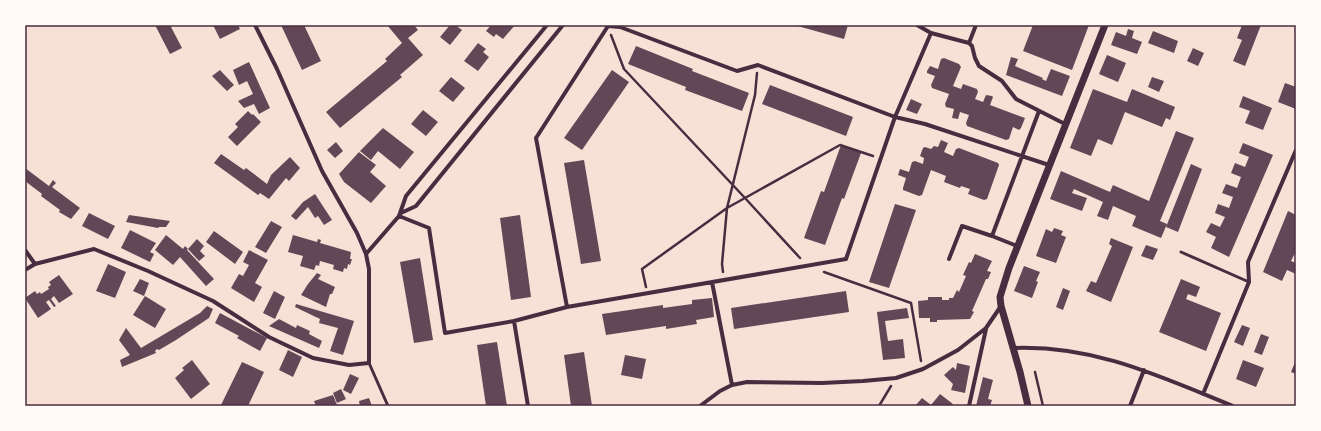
<svg xmlns="http://www.w3.org/2000/svg" width="1321" height="431" viewBox="0 0 1321 431" font-family="Inter,sans-serif">
<rect width="100%" height="100%" fill="#f7e1d7"/>
<!-- building -->
<path fill="#644757" d="M155,25h15l12,23 -12,6z
M213,25h25l2,4 -20,10z
M281,25h23l17,36 -19,9z
M387,25h27l4,5 -10,8 15,17 -23,20 2,2 -62,51 -14,-16 61,-51 -2,-2 17,-16z
M450,25h5l7,5 -12,15 -10,-8z
M491,25h24l-12,14 -7,-5 -2,3 -8,-6z
M794,25h54l-4,14z
M1033,25h56l-17,45 -49,-19z
M1242,25h19l-16,41 -12,-5 9,-21 -5,-2z
M1128,29l6,2 -2,7 10,4 -5,12 -26,-9 5,-13 10,4z
M1153,31l25,10 -4,12 -26,-10z
M478,43l8,6 -3,3 6,5 -11,14 -14,-10z
M636,46l57,23 -1,2 57,22 -7,18 -57,-21 1,-3 -58,-23z
M1193,48l11,5 -6,13 -11,-5z
M1107,55l19,8 -8,19 -19,-8z
M1011,57l7,2 -3,7 28,12 -1,1 4,2 5,-12 19,7 -8,20 -56,-21z
M944,58l15,6 2,3 -8,19 8,3 2,-5 14,5 1,3 -3,7 8,3 3,-7 6,1 1,1 -3,8 35,13 -4,10 -2,2 -6,-3 -4,12 -3,1 -39,-14 -1,-3 3,-8 -9,-3 -2,7 -6,-1 2,-9 -8,-2 -1,-3 4,-10 -17,-6 -1,-3 4,-9 -8,-3v-2l3,-5 8,3 3,-10z
M249,62l21,46 -11,6 -5,-10 -10,4 -6,-7 15,-7 -6,-13 -8,4 -6,-15z
M220,70l14,15 -7,6 -15,-15z
M612,70l17,12 -47,68 -18,-12z
M451,77l14,11 -12,14 -14,-11z
M1152,77l12,4 -5,11 -11,-5z
M1285,83l11,4v22l-18,-7z
M770,85l83,32 -7,19 -84,-32z
M1093,89l34,13 5,-13 43,18 -5,13 -4,-2 -4,9 -37,-15 -13,33 -14,-6 -7,17 -21,-8z
M1243,96l29,12 -9,22 -18,-7 5,-12 -11,-4z
M911,99l11,5 -5,10 -11,-4z
M423,110l15,12 -12,14 -15,-12z
M248,111l4,4 1,-1 8,8 -24,24 -9,-9 10,-10 -3,-3z
M383,128l31,24 -14,17 -22,-18 -7,9 -11,-9z
M1176,131l18,7 -34,83 7,3 -6,14 -29,-12 4,-10 -23,-10 -5,14 -11,-4 6,-14 -29,-13 -2,4 15,5 -5,13 -32,-12 11,-28 49,21 3,-7 36,16z
M941,140l7,3 -4,9 9,4 3,-7 3,-1 39,15 1,2 -12,34 -3,1 -16,-6 2,-5 -9,-3 -1,2 -16,-6 2,-6 -15,-6 -9,25 -3,1 -16,-6v-2l3,-10 -8,-3 2,-6 9,3 3,-10 3,-1 8,3 1,-6 -4,-2 3,-8 2,-1 6,2 3,-3 4,1z
M336,142l7,9 -8,7 -8,-8z
M1243,143l30,12 -44,102 -18,-9 5,-11 -10,-5 5,-9 9,4 5,-10 -10,-4 3,-9 11,4 4,-11 -11,-4 4,-9 11,4 4,-11 -10,-4 4,-10 10,4 4,-10 -10,-4z
M841,145l20,8 -17,46 -2,-1 -17,47 -21,-7 17,-47 3,1z
M359,152l17,13 -6,7 16,14 -15,17 -27,-21 -5,-8z
M221,154l23,16 2,-2 21,16 4,-9 19,-18 10,11 -11,13 -3,-3 -17,21 -9,-6 -2,2 -44,-32z
M584,160l17,101 -20,3 -17,-101z
M1191,164l11,5 -24,63 -12,-5z
M25,168l24,18 4,-6 3,3 -4,4 28,21 -9,11 -12,-7 1,-2 -19,-14 1,-2 -17,-13z
M315,194l17,26 -8,5 -6,-9 -3,2 -7,-11 -12,13 -5,-4 12,-14z
M895,204l21,6 -27,78 -20,-6z
M1288,211l8,4v36l-5,10 5,2v11l-9,-4 -5,11 -19,-9z
M89,213l26,13 -7,13 -26,-13z
M129,215l41,6 -4,6h-7l-1,1 -32,-6z
M520,215l11,82 -20,3 -11,-82z
M271,221l11,6 -16,26 -11,-6z
M1054,228l9,3 -2,4 5,2 -10,26 -20,-7 10,-27 6,3z
M130,230l26,13 -6,9 4,2 -4,8 -29,-14z
M214,231l29,21 -8,12 -29,-22z
M166,235l17,14 2,-3 3,3 -1,1 27,29 -8,7 -26,-29 -7,8 -18,-15z
M293,235l24,7 1,-3 3,1 -1,3 31,9 -1,7h2l-2,6 -2,-1 -1,5 -3,-1 -1,4 -10,-3 1,-4 -14,-4 -1,5 -3,-1 -2,5 -14,-4 3,-10 -15,-4z
M1111,238l22,9 -22,55 -25,-11 5,-10 5,2 16,-37 -3,-2z
M197,239l7,7 -4,5 5,5 -6,5 -11,-12z
M1146,245l12,4 -5,11 -12,-4z
M249,250l19,10 -13,23 7,4 -8,15 -23,-14 8,-14 4,2 6,-11 -6,-3z
M975,254l17,7 -5,10 4,1 -3,7h-2l-14,32 2,1 -4,7 -33,1v2h-7v-4h-11l-1,-17 10,-1v-3h14v3h7v-2h4l4,-8 2,2 7,-16 -3,-1 6,-13 2,1z
M420,258l13,82 -19,3 -14,-81z
M108,264l18,8 -11,26 -19,-7z
M1024,266l16,6 -4,9 2,1 -6,16 -18,-7z
M317,273l4,2 -3,4 17,8 -3,7h-2l-4,13 -25,-12 7,-11z
M59,275l14,19 -14,9 -5,-7 -3,3 5,7 -2,1 -5,-7 -3,2 5,7 -13,9 -13,-20 10,-7 2,3 3,-2 1,2 8,-5 -1,-2 3,-2 -2,-3z
M140,279l9,4 -5,13 -11,-5z
M1181,279l19,8 -4,10 -8,-3 -2,5 35,14 -15,38 -47,-19z
M1063,288l7,3 -7,19 -7,-3z
M274,291l11,6 -10,22 -12,-6z
M846,291l3,21 -115,17 -3,-21z
M145,296l21,13 -11,19 -22,-13z
M712,298l2,19 -18,3 1,4 -31,5v-3l-60,9 -4,-21 61,-9v3l29,-4v-4z
M296,304l58,17 -11,34 -13,-4 8,-23 -19,-5 1,-4 -25,-12z
M207,306l6,3 -4,9 -33,22 -17,10 -2,-1 -2,2 1,2 -34,14 -2,-7 10,-5 -11,-15 7,-12 15,20 59,-35z
M907,308l2,10 -24,3 3,20 15,-2 2,19 -22,2 -6,-48z
M220,313l47,25 -7,13 -23,-13 2,-2 -24,-13z
M279,319l17,9 1,-3 13,6 -1,3 13,7 -3,7 -50,-22z
M1242,325l8,3 -7,18 -9,-4z
M1261,334l8,3 -7,18 -8,-3z
M497,342l10,64h-21l-9,-61z
M288,350l14,7 -9,20 -14,-7z
M584,352l8,54h-21l-7,-51z
M625,355l21,4 -4,20 -21,-4z
M192,360l18,24 -19,15 -16,-21 9,-8 -2,-2z
M1243,360l21,8 -8,19 -20,-8z
M1296,360v14l-5,-2z
M242,362l22,10 -16,34h-25l-2,-1z
M957,363l13,3 -5,27 -14,-3 2,-6 -9,-9 9,-8 3,3z
M350,374l9,4 -8,16 -8,-4z
M983,377l10,3 -5,19 4,1 -2,6h-14z
M341,389l5,10 -9,4 -4,-10z
M940,394l13,10 -2,2h-36l7,-8 9,7z
M333,395l4,10 -4,1h-17l-2,-5z
M369,398l3,8h-12l-1,-5z"/>
<g fill="none" stroke-linecap="round" stroke-linejoin="round">
<!-- path -->
<path stroke="#4a2c40" stroke-width="2.5" d="M611,35l13,34 121,129 55,60
M723,272l-1,-8 5,-56 28,-113 2,-22
M824,272l87,31 10,58
M646,287l-4,-18 85,-61 113,-63 33,11
M1035,372l8,34
M879,406l12,-20"/>
<!-- service -->
<path stroke="#4a2c40" stroke-width="3" d="M1181,252l68,30
M369,363l19,43"/>
<!-- minor -->
<path stroke="#4a2c40" stroke-width="4" d="M606,25l2,1 12,1 117,44 21,-6 137,52 30,7 124,41
M917,25l14,8 38,10 3,3 3,12 4,8 23,15 14,18 49,25
M969,43l7,-18
M401,213l15,-7 147,-181
M399,216l30,12 16,105 69,-12 53,-14 279,-48 49,-142 36,-84
M1017,246l-25,-10 47,-125
M25,250l10,14
M366,254l33,-38 7,-20 141,-171
M949,259l13,-33 30,10
M25,270l10,-6 59,-15 54,22 65,30 56,36 44,21 36,7 20,-2v-94l-3,-15 -9,-21 -35,-62 -45,-102 -22,-44
M712,282l20,103
M567,307l-31,-169 72,-112
M514,321l14,85
M1013,348c82,-3 146,28 220,58
M1203,394l46,-112 -1,-20 48,-112
M700,406l20,-15 12,-6 15,-3 75,1 41,-2 33,-3 27,-9 35,-19 28,-22 15,-22
M969,406l17,-77
M1130,406l14,-36"/>
<!-- tertiary -->
<path stroke="#4a2c40" stroke-width="7" d="M1028,406l-8,-34 -19,-66 -1,-9 9,-29 96,-243"/>
</g>
<!-- border -->
<rect width="1321" height="431" fill="none" stroke="#fffaf5" stroke-width="52"/>
<rect x="26" y="26" width="1269" height="379" fill="none" stroke="#4a2c40" stroke-width="1.5"/>
</svg>
